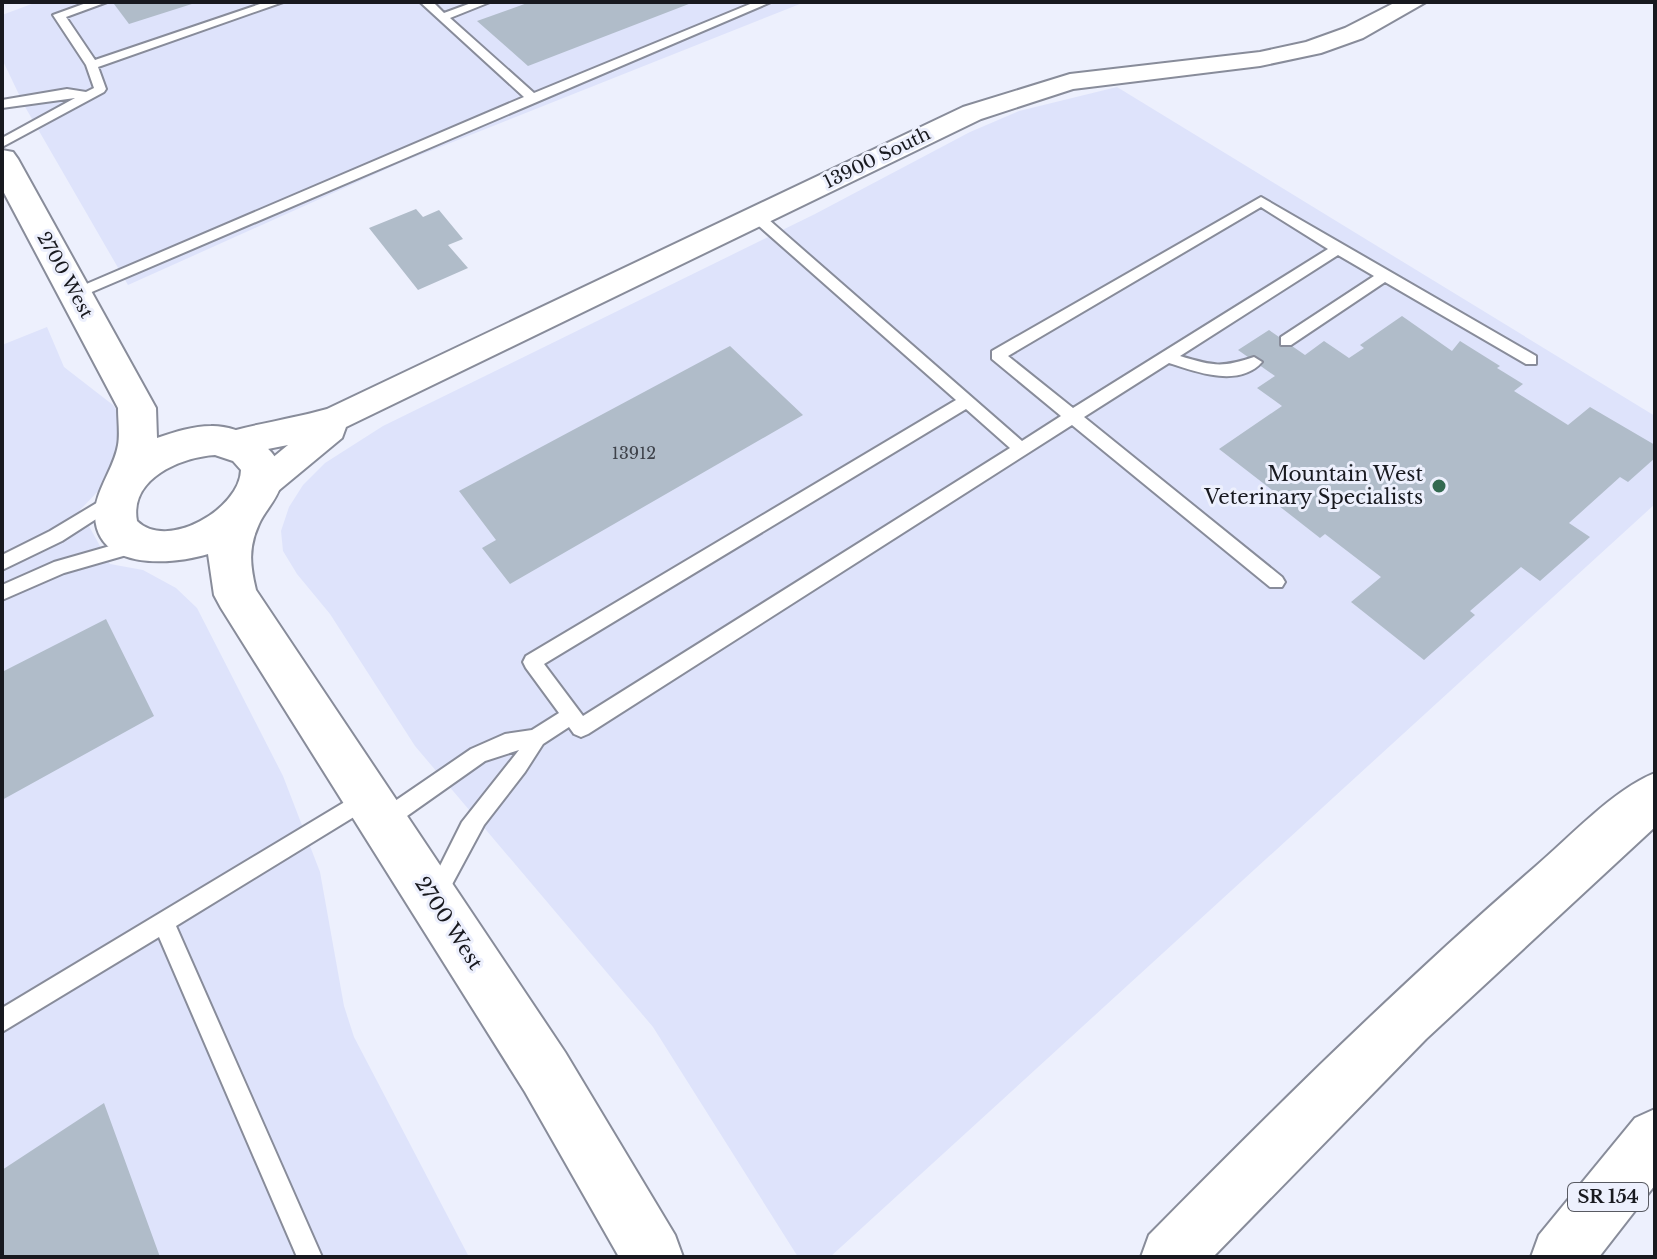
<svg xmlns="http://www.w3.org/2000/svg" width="1657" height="1259" viewBox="0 0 1657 1259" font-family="'Libre Baskerville',serif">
<rect width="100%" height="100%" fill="#edf0fd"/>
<!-- built -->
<path fill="#dee3fb" d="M37,2h768l-405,161 -272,122 -104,-180 -22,-46v-44z
M1117,87l538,329v88l-825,753h-32l-145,-230 -238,-281 -85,-132 -33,-40 -14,-23 -2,-20 8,-24 14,-22 22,-22 58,-37 432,-212 155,-82 49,-21z
M47,327l17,40 49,38 9,13 4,20 -21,46 -25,26 30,54 33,6 33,18 21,20 86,168 37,96 24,134 10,31 115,220h-467v-912z"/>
<!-- building -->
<path fill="#b0bcc9" d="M121,2h74v1l-66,21 -15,-20z
M530,2h164l-166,64 -51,-45z
M416,209l7,8 16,-7 24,29 -15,6 20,23 -50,22 -49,-62z
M1402,316l50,35 8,-10 40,25 -3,2 26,16 -9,7 54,34 22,-18 65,38v13l-27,24 -8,-5 -51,46 21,14 -50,44 -19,-14 -51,44 5,4 -51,45 -73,-58 30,-25 -56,-43 -5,4 -55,-43 7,-5 -53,-41 63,-43 -25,-18 18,-12 -37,-26 31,-20 36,25 19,-14 25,17 15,-10 -4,-3z
M730,346l73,69 -293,169 -28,-36 14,-8 -37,-49z
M106,619l48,97 -152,84v-128z
M104,1103l56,154h-158v-87z"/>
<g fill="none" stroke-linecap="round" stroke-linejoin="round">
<defs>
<path id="service" d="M89,2h18l-41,15 29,43 171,-58h17l-185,65 8,22 -2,3 -102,55v-9l73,-40 -73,10v-8l65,-11 19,3 8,-4 -8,-23 -33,-50z
M420,2h13l11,11 30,-11h16l-40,16 84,75 221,-91h16l-691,295h-10v-6l454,-194z
M1261,197l275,159v8h-10l-141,-82 -94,63h-10v-8l93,-61 -36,-21 -158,101c33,10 42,12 74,1l8,5c-23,26 -66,10 -93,1l-85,54 198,160 3,5 -3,5h-12l-198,-162 -484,309 -7,3 -7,-3 -5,-7 -26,17 -18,28 -41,53 -42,78 -7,3 -7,-3 -3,-7 37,-74 57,-72 -34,11 -95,67 -7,3 -7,-3 -3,-7 3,-7 95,-65 34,-15 27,-4 27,-17 -33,-45 -3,-6 3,-6 430,-256 -205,-181v-6h10l261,228 39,-25 -69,-57v-8zM1261,207l67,42 -255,159 -65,-52zM966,409l44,39 -427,268 -39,-52z
M115,492l6,1 2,5 -2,5 -59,38 -60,29v-15l48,-24z
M138,538l9,7 -3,5 -80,23 -62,27v-15l52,-23z
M368,788l7,2 3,7 -3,7 -199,122 146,331h-25l-138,-320 -157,95v-24z"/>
<path id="minor" d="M1396,2h30l-63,36 -42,15 -61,13 -187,23 -92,30 -635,308 -4,11 -70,58 -12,4 -12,-4 -5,-9 5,-9 40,-33 -55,11 -12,-4 -5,-9 5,-9c33,-10 71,-15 106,-25l636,-302 107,-33 190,-22 46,-10 39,-14z"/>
<path id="secondary" d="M2,150l11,2 5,7 138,249 1,30c18,-6 36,-12 54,-12 30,-1 80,25 69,61 -4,14 -16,25 -21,37 -11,24 -9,41 -3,66l309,462 110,183 8,22h-64l-94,-165 -304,-484 -7,-13 -6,-41c-36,11 -111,17 -113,-38 -1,-24 19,-47 23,-71 2,-11 0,-25 0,-37l-116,-219zM215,455l18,6 8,9c-1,39 -74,81 -104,51 -8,-43 45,-64 78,-66z"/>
<path id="motorway" d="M1655,773v54l-229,212 -213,218h-72l8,-22c125,-127 252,-252 387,-369 34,-29 78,-77 119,-93z
M1655,1109v76l-56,72h-68l8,-22 96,-117z"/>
</defs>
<!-- service casing -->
<use href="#service" stroke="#888c9a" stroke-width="4"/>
<!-- minor casing -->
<use href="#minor" stroke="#888c9a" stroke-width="4"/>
<!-- secondary casing -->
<use href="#secondary" stroke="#888c9a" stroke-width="4"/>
<!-- motorway casing -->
<use href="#motorway" stroke="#888c9a" stroke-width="4"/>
<!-- service -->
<use href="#service" fill="#fff" fill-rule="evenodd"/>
<!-- minor -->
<use href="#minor" fill="#fff" fill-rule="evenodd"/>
<!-- secondary -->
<use href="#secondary" fill="#fff" fill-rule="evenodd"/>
<!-- motorway -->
<use href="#motorway" fill="#fff" fill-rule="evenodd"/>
</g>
<!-- markers -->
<circle fill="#336a51" stroke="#edf0fd" stroke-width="3" cx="1439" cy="486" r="8"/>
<g text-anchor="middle" stroke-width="6" stroke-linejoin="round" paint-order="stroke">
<!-- number labels -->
<g font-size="16" fill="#3e424a">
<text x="634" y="459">13912</text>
</g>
<!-- far-street labels -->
<g font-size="18" fill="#18191f" stroke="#edf0fd">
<text transform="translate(877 158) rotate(-26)" y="6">13900 South</text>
<text transform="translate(65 275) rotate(61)" y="6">2700 West</text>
</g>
<!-- shield labels -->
<rect fill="#edf0fd" stroke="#585a62" stroke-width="2" x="1568" y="1183" width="80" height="28" rx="6"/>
<g font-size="18" font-weight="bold" fill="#18191f">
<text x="1608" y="1203">SR 154</text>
</g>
<!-- poi labels -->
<g font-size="20" fill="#18191f" stroke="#edf0fd" text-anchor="end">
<text x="1423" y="481">Mountain West<tspan x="1423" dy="23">Veterinary Specialists</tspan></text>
</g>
<!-- street labels -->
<g font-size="20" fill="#18191f" stroke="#edf0fd">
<text transform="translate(449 923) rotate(57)" y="7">2700 West</text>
</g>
</g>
<!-- border -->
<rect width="1657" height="1259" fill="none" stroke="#18191f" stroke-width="8"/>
</svg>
